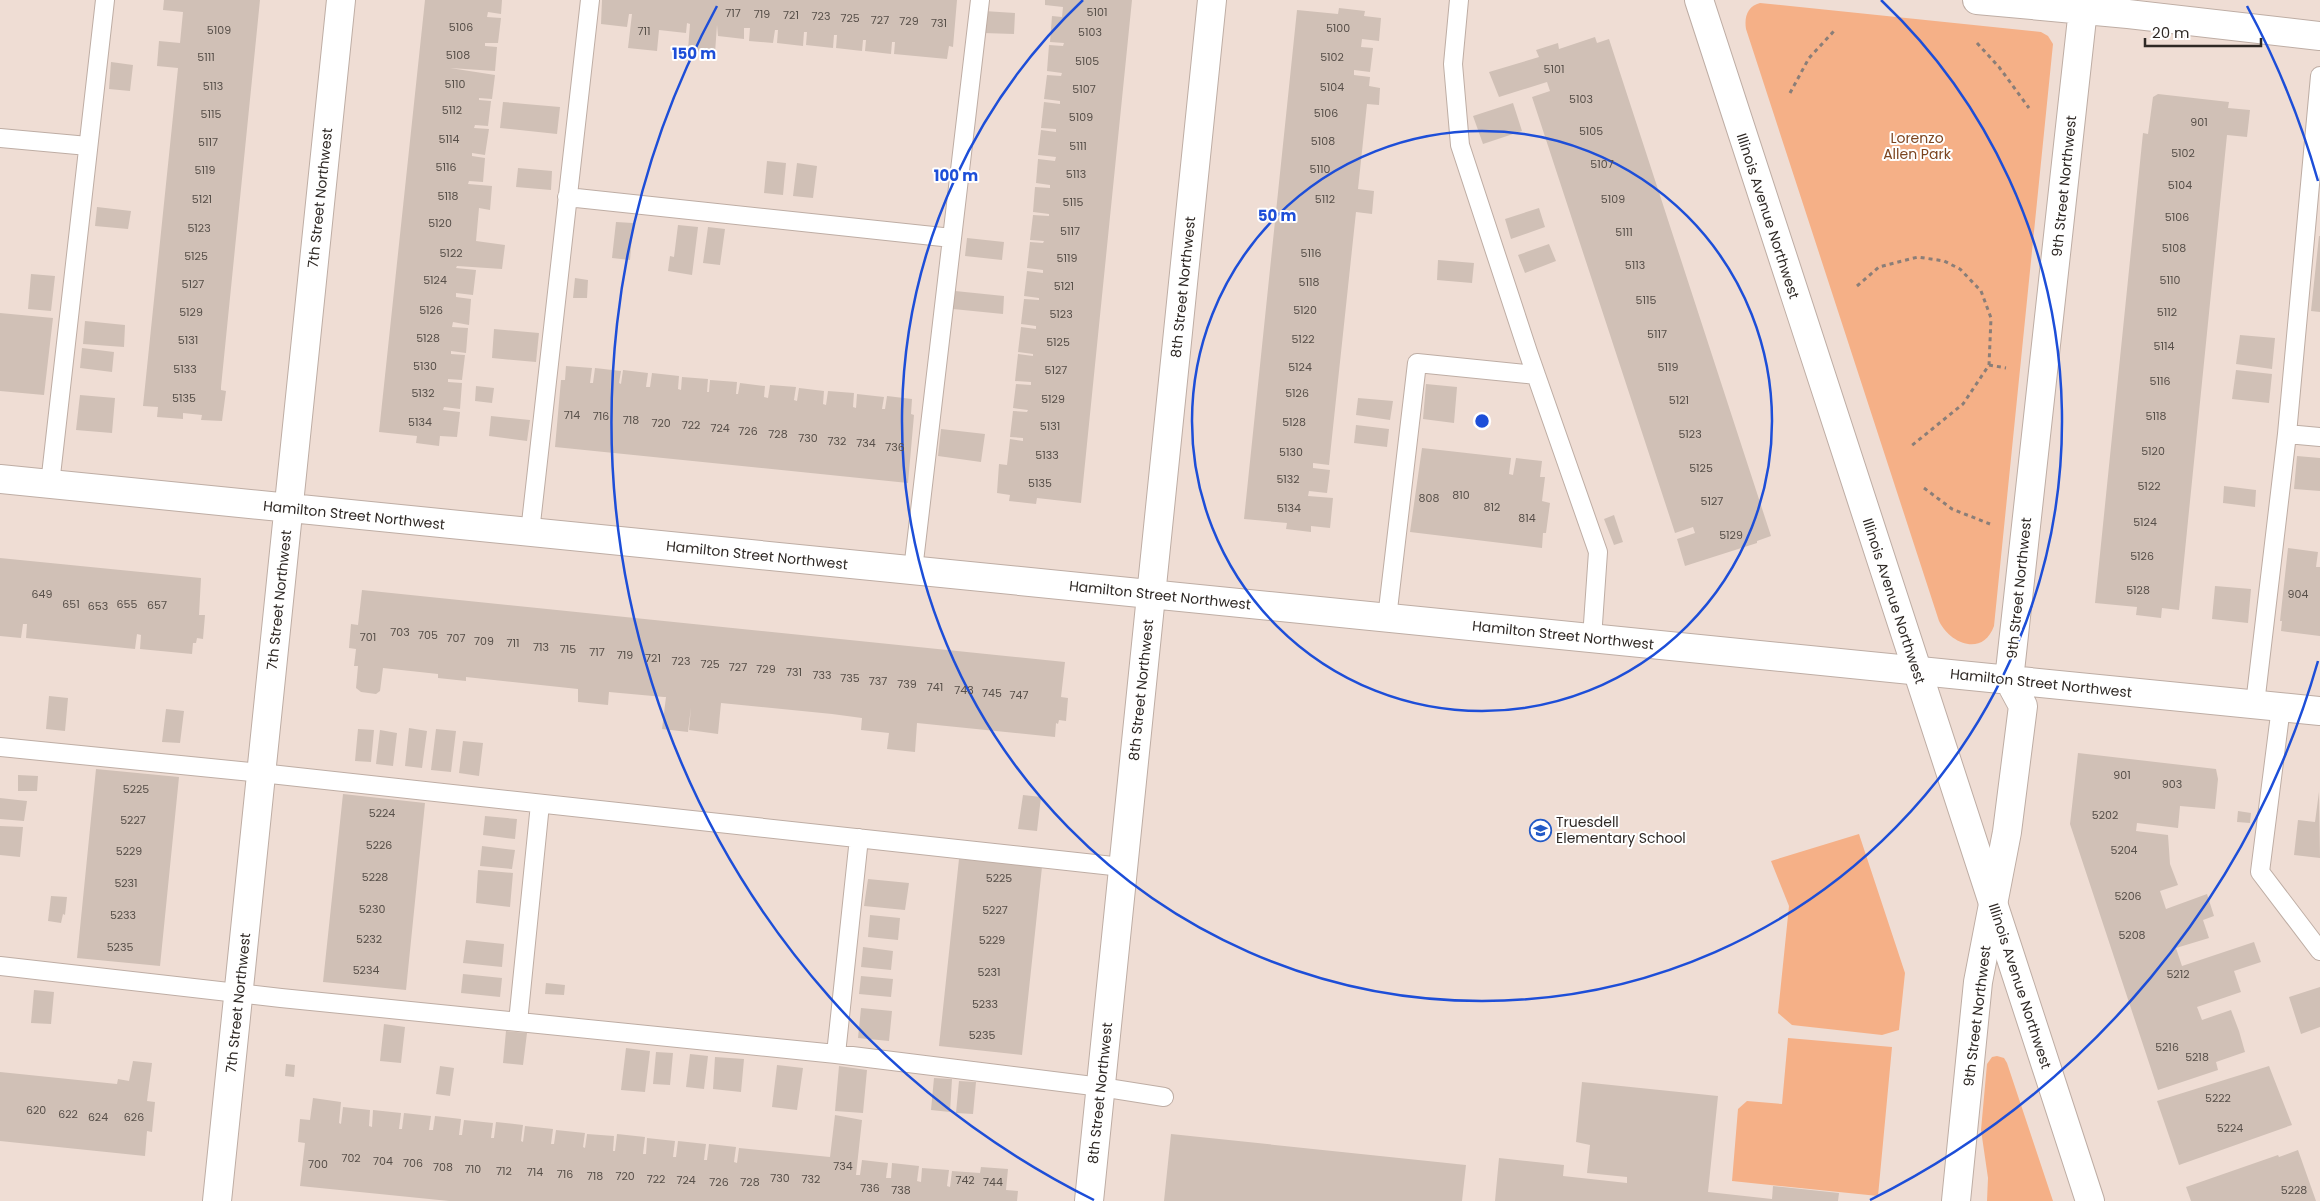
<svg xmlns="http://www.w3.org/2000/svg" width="2320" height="1201" viewBox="0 0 2320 1201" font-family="Poppins,sans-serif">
<rect width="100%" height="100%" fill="#efddd4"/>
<!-- green -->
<path fill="#f5b087" d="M1760,3l281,29 7,4 5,8 -59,582c-11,31 -44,18 -55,-5l-193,-592c-2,-13 2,-23 14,-26z
M1859,834l46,139 -6,57 -17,5 -90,-10 -14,-12 11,-107 -18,-45z
M1788,1038l104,9 -14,149 -146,-15 6,-72 9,-8 35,3z
M1997,1056l7,2 3,5 46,138h-66l1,-23 -7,-48 6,-66 5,-7z"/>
<!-- building -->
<path fill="#d0c0b6" d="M164,0h96l-39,387v3l5,1 -4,30 -21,-1 1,-5 -19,-2v6l-26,-2 1,-10 -15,-1 35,-338 -21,-2 2,-25 21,2 3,-31 -20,-2z
M425,0h77l-1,14 -13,-2 -1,5 14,1 -3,25h-13v3l12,1 -2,24 -45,-3 45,7 -3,24 -13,-1v2l12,1 -3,25 -13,-1 -1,3 15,1 -4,26 -13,-2v3l13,2 -2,24 -14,-1 -1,3 24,2 -2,24 -11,-2 -3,33 29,4 -3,24 -45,-3 -1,2 20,2 -3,25 -17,-2v4l15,2 -2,26 -16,-3 -1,5 16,1 -2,25 -15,-2v3l14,1 -3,25 -14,-1v3l14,1 -2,26 -16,-2 -1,3 17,2 -3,25 -17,-1 -1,10 -23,-3 1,-7 -38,-4z
M602,0h355l-4,47 -4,-1 -2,13 -53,-5 1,-12h-3l-1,12 -26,-3 1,-11h-3l-1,11 -26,-3 1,-13h-3l-1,13 -27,-3 1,-13h-3l-1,14 -26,-3 1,-13h-3l-2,13 -24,-2 1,-13h-6v11l-26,-3 -1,-11 -2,28 -27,-3 2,-26 -3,-1 -1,10 -27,-3 -2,21 -29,-3 4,-34h-3l-2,13 -26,-3z
M1045,0h87l-51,503 -44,-5 -1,6 -27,-3 1,-6 -13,-2 2,-29 8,1 3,-26 13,2v-3l-13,-1 3,-26 14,1 1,-2 -15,-2 3,-24 15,1v-3l-16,-1 3,-27 15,2v-2l-15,-2 3,-25 15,2v-3l-15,-2 3,-25 15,1v-2l-15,-2 3,-25 16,2v-3l-16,-2 3,-26 13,1 1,-2 -14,-1 3,-25 16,1v-2l-16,-2 2,-25 15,1v-3l-14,-2 2,-24 17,2 1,-4 -18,-2 3,-25 15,2v-3l-15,-1 3,-26 16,2v-3l-16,-2 3,-24 14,1 1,-3 -15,-2 2,-26 14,1 1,-3 -14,-1 2,-26 10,1 1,-10 -18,-2z
M1339,8l26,3 -1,5 17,2 -2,23 -17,-2 -1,8 12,1 -3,24 -16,-2v5l16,2 -1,9 11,2 -1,17 -12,-1 -9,85 16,2 -2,23 -16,-2 -27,253 -16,-2v5l17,2 -3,23 -18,-2 -1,5 25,2 -3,30 -19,-2v6l-25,-3 1,-6 -43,-4 53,-509 41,4z
M984,11l31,2 -1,21 -31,-1z
M1595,37l2,6 12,-4 162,497 -14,5v2l-72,23 -8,-27 18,-6 -2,-6 -18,6 -143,-436 18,-6 -3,-9 -48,15 -10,-25 50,-15 -3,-7 22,-7 1,6z
M111,62l22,3 -3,26 -21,-2z
M2158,94l71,8 -1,6 22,2 -3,27 -20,-2 -48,475 -17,-2 -1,10 -25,-3 1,-8 -42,-4 48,-470 5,1 5,-37z
M503,102l57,5 -3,27 -57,-6z
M1513,103l9,28 -39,13 -10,-28z
M767,161l19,2 -3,32 -19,-2z
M797,163l20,3 -4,32 -20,-2z
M518,168l34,3 -1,19 -35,-3z
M97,207l34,4 -3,18 -33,-3z
M1539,208l6,19 -34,12 -6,-20z
M616,222l17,1 -3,37 -18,-2z
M678,225l20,2 -6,48 -24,-4 2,-15 4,1z
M708,227l17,2 -5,36 -17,-2z
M2319,236h1v76l-9,-1z
M967,238l37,4 -2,18 -37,-4z
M1549,244l7,17 -31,12 -7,-18z
M1438,260l36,3 -2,20 -35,-3z
M31,274l24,2 -4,35 -23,-2z
M575,278l13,2 -1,18h-14z
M955,291l49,5 -1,18 -50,-5z
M0,313l53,5 -9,77 -44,-4z
M85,321l40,4 -1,22 -41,-3z
M494,329l45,4 -3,29 -44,-4z
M2240,335l35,3 -3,31 -36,-5z
M82,348l32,4 -2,20 -32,-4z
M566,366l26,2 -2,15h3l2,-15 26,3 -2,12 2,1 2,-14 25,3 -2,14h4l2,-14 27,3 -1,13 3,1 1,-13 26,2 -1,13h2l1,-12 27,2 -1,12h2l2,-11 25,3 -1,11 4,1 2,-13 26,2 -2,13 3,1 2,-13 25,3 -1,13 3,1 2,-14 26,2 -1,14 3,1 1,-14 27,3 -2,12h3l2,-13 25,3 -1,15 3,1 -6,68 -353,-36 6,-67h4z
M2236,370l36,4 -3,29 -37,-4z
M1426,384l31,3 -3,36 -31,-4z
M476,386l18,2 -2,15 -17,-2z
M80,395l35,3 -3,35 -36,-3z
M1358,398l35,3 -3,19 -34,-5z
M491,416l39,4 -3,21 -38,-5z
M1356,425l33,4 -2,18 -33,-4z
M941,429l44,5 -4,28 -43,-6z
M1422,448l89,10 -2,16 4,1 3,-17 26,3 -2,16h5l-3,24 8,2 -4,30h-3l-1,15 -132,-16z
M2297,456l23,2v33l-26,-2z
M2224,486l32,4 -1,17 -32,-4z
M1614,515l9,27 -9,3 -10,-26z
M2288,548l30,4 -2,15h4v69l-39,-5 1,-10h-2z
M0,558l201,20 -2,37h6l-2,24 -6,-1 -1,5h-3l-1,11 -52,-5 1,-14 -4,-1 -2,15 -109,-11 1,-14h-4l-2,14 -21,-2z
M2215,586l36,3 -3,34 -36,-4z
M362,590l703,72 -4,35 7,1 -2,23 -7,-1 -1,4 -2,-1 -1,14 -138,-14 -2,29 -28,-3 2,-16 -28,-3 1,-12 -30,-4 -111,-11 -3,31 -29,-4 2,-23 -3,25 -26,-3 4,-32h-2l-55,-5 -1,13 -30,-3v-13l-112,-12v4l-28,-3v-4l-55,-6 -3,23 -4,3 -15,-2 -5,-4 2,-22h-4l2,-17 -7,-1 2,-24 7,1z
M49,696l19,2 -3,33 -19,-2z
M166,709l18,2 -4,32 -18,-1z
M409,728l18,3 -5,37 -17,-2z
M358,729l16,1 -3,32 -16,-1z
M436,729l20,2 -5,41 -20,-2z
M380,730l17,3 -4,33 -17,-2z
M463,741l20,2 -4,33 -20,-3z
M2078,753l138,16 2,10 -3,30 -35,-3 -2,22 -41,-5 -1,8 32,4 2,29 8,21 -18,6 6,18 41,-15 7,22 -11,4 6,18 -33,10 6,18 72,-24 7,20 -27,9 7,21 -44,15 5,13 29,-10 8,21 6,21 -29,10 2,8 -60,20 -88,-266z
M96,769l83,8 -19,189 -83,-8z
M18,775l20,1 -1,15h-19z
M2319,792l1,66 -26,-3 4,-35 17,2z
M343,794l82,9 -19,187 -83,-8z
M1023,795l18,2 -4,34 -19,-2z
M0,798l27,3 -3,20 -24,-2z
M2238,811l13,2 -1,10 -13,-1z
M485,816l32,3 -2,20 -32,-4z
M0,826l23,1 -3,30 -20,-2z
M482,846l33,4 -3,19 -32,-3z
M959,859l83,8 -20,188 -83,-9z
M478,870l35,3 -3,34 -34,-4z
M868,879l41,4 -4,27 -41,-4z
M51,896l16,1 -2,18 -2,-1 -2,9 -13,-2z
M870,915l30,3 -2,22 -30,-3z
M466,940l38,4 -2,23 -39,-4z
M863,947l30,4 -2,19 -30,-3z
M463,974l39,4 -2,19 -39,-4z
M861,976l32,3 -2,18 -32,-3z
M546,983l19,2 -1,10 -19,-1z
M2320,987v40l-19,7 -12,-37z
M34,990l20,2 -3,32 -20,-1z
M861,1008l31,3 -3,30 -31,-3z
M384,1024l21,3 -4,36 -21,-2z
M506,1031l21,2 -4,32 -20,-2z
M626,1048l24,3 -5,41 -24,-2z
M656,1052l17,1 -3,32 -17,-1z
M690,1054l18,2 -4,33 -18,-2z
M715,1057l29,2 -3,33 -28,-3z
M133,1061l19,2 -5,38 8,1 -3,30 -5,-1 -2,25 -145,-15v-69l117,12 1,-5 11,2z
M286,1064l9,1 -1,12 -9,-1z
M777,1065l26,3 -6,42 -25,-3z
M440,1066l14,2 -4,28 -14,-2z
M839,1066l28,4 -4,43 -28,-2z
M2269,1066l23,59 -113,40 -22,-64z
M934,1078l18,1 -2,33 -19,-2z
M959,1081l17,1 -3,32 -17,-1z
M1582,1082l136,14 -10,96 64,7 1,-13 66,7 -1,8h-343l4,-43 65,7 -1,11 64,7v-6l-40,-4 3,-28 -14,-3z
M313,1098l28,4 -2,21 2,1 2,-17 27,3 -1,16 3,1 1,-17 28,3 -2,16h3l2,-16 27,3 -2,14h4l2,-14 26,3 -2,16h3l2,-15 29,3 -2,15h3l2,-16 27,3 -2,16 2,1 2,-16 28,3 -2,15h3l2,-14 29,3 -2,14 2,1 2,-14 27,2 -1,15h2l2,-17 28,3 -2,17h3l1,-16 28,3 -2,16h3l2,-16 28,3 -2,16h3l2,-16 27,3 -2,15 3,1 2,-15 91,9 5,-42 27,5 -6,55h4l2,-15 26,3 -2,15h5l1,-15 27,3 -2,15 4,1 1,-14 27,2 -2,16 3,1 2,-16 28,2 1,-6 27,2 -2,21 12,1 -1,10h-568l-149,-15 5,-43 -7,-1 2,-23 10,1z
M1171,1134l295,31 -4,36h-298z
M2298,1150l18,51h-125l-5,-14 92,-32 1,2z"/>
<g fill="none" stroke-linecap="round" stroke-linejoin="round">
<defs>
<path id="lane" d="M1459,0l-6,64 7,81 68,207 70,200 -6,86
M0,138l88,8
M567,197l385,41
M2287,434l33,3
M50,484l55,-484
M530,532l60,-532
M913,570l67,-570
M1387,618l30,-255 119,12
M2255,704l32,-270 33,-358
M2281,707l-21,165 60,79
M0,747l261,26 861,94
M0,966l281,32 555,56 265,33 63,10
M518,1022l22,-218
M836,1054l23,-216"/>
<path id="street" d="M1977,0l151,14 192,22
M0,479l2320,232
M217,1201l124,-1201
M1089,1201l123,-1201
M1956,1201l22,-219 29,-150 16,-126 -14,-26 75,-680"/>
<path id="secondary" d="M1699,0l391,1201"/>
</defs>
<!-- lane casing -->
<use href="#lane" stroke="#beada4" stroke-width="20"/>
<!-- street casing -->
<use href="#street" stroke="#beada4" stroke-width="30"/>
<!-- secondary casing -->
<use href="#secondary" stroke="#beada4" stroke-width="30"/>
<!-- path -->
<path stroke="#8a7e78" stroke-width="3" stroke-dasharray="4 4" stroke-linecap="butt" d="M1977,43l22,24 30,41
M1790,93l19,-35 25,-27
M1857,286l22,-19 39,-10 26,4 16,8 21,22 10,27 -2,47 -26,39 -53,43
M1989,365l17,3
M1924,488l28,21 38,15"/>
<!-- lane -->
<use href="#lane" stroke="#fff" stroke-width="18"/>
<!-- street -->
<use href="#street" stroke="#fff" stroke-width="28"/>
<!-- secondary -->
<use href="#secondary" stroke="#fff" stroke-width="28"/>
</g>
<!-- distance rings -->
<g fill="none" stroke="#1d4ed8" stroke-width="2.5">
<circle cx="1482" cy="421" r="290"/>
<path d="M1881 0A580 580 0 1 1 1083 0"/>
<path d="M2318 661A870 870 0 0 1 1870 1200M1094 1200A870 870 0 0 1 717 6M2247 6A870 870 0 0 1 2318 181"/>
</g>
<!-- icons -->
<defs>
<symbol id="school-ring" viewBox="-11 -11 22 22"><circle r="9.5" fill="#fff" stroke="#225ac7" stroke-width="1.5"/><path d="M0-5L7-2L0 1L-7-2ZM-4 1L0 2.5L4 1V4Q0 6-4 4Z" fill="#225ac7"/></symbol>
</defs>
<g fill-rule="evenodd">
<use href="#school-ring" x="1528" y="818" width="25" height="25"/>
</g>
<g text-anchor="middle" stroke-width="4" stroke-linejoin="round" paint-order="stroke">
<!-- number labels -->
<g font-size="11" fill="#574f49">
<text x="1097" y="16">5101</text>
<text x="733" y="17">717</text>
<text x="762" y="18">719</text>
<text x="791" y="19">721</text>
<text x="821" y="20">723</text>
<text x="850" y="22">725</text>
<text x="880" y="24">727</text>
<text x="909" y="25">729</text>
<text x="939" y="27">731</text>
<text x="461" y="31">5106</text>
<text x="1338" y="32">5100</text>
<text x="219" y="34">5109</text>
<text x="644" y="35">711</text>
<text x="1090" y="36">5103</text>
<text x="458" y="59">5108</text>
<text x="206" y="61">5111</text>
<text x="1332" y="61">5102</text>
<text x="1087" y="65">5105</text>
<text x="1554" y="73">5101</text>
<text x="455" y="88">5110</text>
<text x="213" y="90">5113</text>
<text x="1332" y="91">5104</text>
<text x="1084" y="93">5107</text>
<text x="1581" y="103">5103</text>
<text x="452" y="114">5112</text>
<text x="1326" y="117">5106</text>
<text x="211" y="118">5115</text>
<text x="1081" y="121">5109</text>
<text x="2199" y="126">901</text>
<text x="1591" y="135">5105</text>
<text x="449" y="143">5114</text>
<text x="1323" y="145">5108</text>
<text x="208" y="146">5117</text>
<text x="1078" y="150">5111</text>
<text x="2183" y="157">5102</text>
<text x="1602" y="168">5107</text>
<text x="446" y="171">5116</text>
<text x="1320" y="173">5110</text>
<text x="205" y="174">5119</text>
<text x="1076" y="178">5113</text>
<text x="2180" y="189">5104</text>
<text x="448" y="200">5118</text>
<text x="202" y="203">5121</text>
<text x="1325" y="203">5112</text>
<text x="1613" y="203">5109</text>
<text x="1073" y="206">5115</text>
<text x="2177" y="221">5106</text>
<text x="440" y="227">5120</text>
<text x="199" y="232">5123</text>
<text x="1070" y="235">5117</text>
<text x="1624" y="236">5111</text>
<text x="2174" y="252">5108</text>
<text x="451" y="257">5122</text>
<text x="1311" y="257">5116</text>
<text x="196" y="260">5125</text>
<text x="1067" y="262">5119</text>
<text x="1635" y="269">5113</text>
<text x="435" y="284">5124</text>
<text x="2170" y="284">5110</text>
<text x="1309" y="286">5118</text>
<text x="193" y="288">5127</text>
<text x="1064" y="290">5121</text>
<text x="1646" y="304">5115</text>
<text x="431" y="314">5126</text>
<text x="1305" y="314">5120</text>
<text x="191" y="316">5129</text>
<text x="2167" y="316">5112</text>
<text x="1061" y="318">5123</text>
<text x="1657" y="338">5117</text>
<text x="428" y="342">5128</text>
<text x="1303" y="343">5122</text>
<text x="188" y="344">5131</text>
<text x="1058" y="346">5125</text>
<text x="2164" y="350">5114</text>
<text x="425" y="370">5130</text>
<text x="1300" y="371">5124</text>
<text x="1668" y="371">5119</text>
<text x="185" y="373">5133</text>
<text x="1056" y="374">5127</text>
<text x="2160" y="385">5116</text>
<text x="423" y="397">5132</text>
<text x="1297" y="397">5126</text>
<text x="184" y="402">5135</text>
<text x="1053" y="403">5129</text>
<text x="1679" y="404">5121</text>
<text x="572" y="419">714</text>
<text x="601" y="420">716</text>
<text x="2156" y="420">5118</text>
<text x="631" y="424">718</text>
<text x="420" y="426">5134</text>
<text x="1294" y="426">5128</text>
<text x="661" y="427">720</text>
<text x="691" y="429">722</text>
<text x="1050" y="430">5131</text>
<text x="720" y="432">724</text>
<text x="748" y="435">726</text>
<text x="778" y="438">728</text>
<text x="1690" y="438">5123</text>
<text x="808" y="442">730</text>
<text x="837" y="445">732</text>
<text x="866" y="447">734</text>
<text x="895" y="451">736</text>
<text x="2153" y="455">5120</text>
<text x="1291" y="456">5130</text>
<text x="1047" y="459">5133</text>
<text x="1701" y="472">5125</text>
<text x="1288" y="483">5132</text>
<text x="1040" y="487">5135</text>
<text x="2149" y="490">5122</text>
<text x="1461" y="499">810</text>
<text x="1429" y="502">808</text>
<text x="1712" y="505">5127</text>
<text x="1492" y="511">812</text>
<text x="1289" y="512">5134</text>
<text x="1527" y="522">814</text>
<text x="2145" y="526">5124</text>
<text x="1731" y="539">5129</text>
<text x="2142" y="560">5126</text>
<text x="2138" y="594">5128</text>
<text x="42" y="598">649</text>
<text x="2298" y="598">904</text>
<text x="71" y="608">651</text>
<text x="127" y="608">655</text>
<text x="157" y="609">657</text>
<text x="98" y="610">653</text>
<text x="400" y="636">703</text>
<text x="428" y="639">705</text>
<text x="368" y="641">701</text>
<text x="456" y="642">707</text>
<text x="484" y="645">709</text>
<text x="513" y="647">711</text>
<text x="541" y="651">713</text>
<text x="568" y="653">715</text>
<text x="597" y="656">717</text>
<text x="625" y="659">719</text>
<text x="653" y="662">721</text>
<text x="681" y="665">723</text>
<text x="710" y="668">725</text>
<text x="738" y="671">727</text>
<text x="766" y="673">729</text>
<text x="794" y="676">731</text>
<text x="822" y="679">733</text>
<text x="850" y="682">735</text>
<text x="878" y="685">737</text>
<text x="907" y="688">739</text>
<text x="935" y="691">741</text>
<text x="964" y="694">743</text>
<text x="992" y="697">745</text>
<text x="1019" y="699">747</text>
<text x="2122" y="779">901</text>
<text x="2172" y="788">903</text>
<text x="136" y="793">5225</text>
<text x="382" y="817">5224</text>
<text x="2105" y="819">5202</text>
<text x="133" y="824">5227</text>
<text x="379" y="849">5226</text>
<text x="2124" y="854">5204</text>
<text x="129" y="855">5229</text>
<text x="375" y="881">5228</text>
<text x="999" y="882">5225</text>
<text x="126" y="887">5231</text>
<text x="2128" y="900">5206</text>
<text x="372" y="913">5230</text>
<text x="995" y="914">5227</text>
<text x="123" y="919">5233</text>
<text x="2132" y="939">5208</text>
<text x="369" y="943">5232</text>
<text x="992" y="944">5229</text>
<text x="120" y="951">5235</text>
<text x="366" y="974">5234</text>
<text x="989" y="976">5231</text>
<text x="2178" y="978">5212</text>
<text x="985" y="1008">5233</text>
<text x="982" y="1039">5235</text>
<text x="2167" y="1051">5216</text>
<text x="2197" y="1061">5218</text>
<text x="2218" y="1102">5222</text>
<text x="36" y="1114">620</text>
<text x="68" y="1118">622</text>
<text x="98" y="1121">624</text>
<text x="134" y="1121">626</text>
<text x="2230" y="1132">5224</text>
<text x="351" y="1162">702</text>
<text x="383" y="1165">704</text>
<text x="413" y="1167">706</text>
<text x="318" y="1168">700</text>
<text x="843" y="1170">734</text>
<text x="443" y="1171">708</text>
<text x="473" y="1173">710</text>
<text x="504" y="1175">712</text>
<text x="535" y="1176">714</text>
<text x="565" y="1178">716</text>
<text x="595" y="1180">718</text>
<text x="625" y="1180">720</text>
<text x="780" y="1182">730</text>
<text x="656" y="1183">722</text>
<text x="811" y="1183">732</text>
<text x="686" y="1184">724</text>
<text x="965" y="1184">742</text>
<text x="719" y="1186">726</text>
<text x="750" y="1186">728</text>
<text x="993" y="1186">744</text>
<text x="870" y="1192">736</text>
<text x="901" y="1194">738</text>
<text x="2294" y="1194">5228</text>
</g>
<!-- park labels -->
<g font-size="14" fill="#7c4520" stroke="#fff">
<text x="1917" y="143">Lorenzo<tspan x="1917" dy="16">Allen Park</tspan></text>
</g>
<!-- street labels -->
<g font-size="14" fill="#2f2925" stroke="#fff">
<text transform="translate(2064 186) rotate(-84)" y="5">9th Street Northwest</text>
<text transform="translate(320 198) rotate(-84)" y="5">7th Street Northwest</text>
<text transform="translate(1768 216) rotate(72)" y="5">Illinois Avenue Northwest</text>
<text transform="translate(1183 287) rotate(-84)" y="5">8th Street Northwest</text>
<text transform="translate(354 515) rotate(6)" y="5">Hamilton Street Northwest</text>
<text transform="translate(757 555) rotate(6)" y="5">Hamilton Street Northwest</text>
<text transform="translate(2019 588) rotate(-84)" y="5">9th Street Northwest</text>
<text transform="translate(1160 595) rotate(6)" y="5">Hamilton Street Northwest</text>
<text transform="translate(279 600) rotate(-84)" y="5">7th Street Northwest</text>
<text transform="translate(1894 601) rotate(72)" y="5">Illinois Avenue Northwest</text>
<text transform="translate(1563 635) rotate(6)" y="5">Hamilton Street Northwest</text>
<text transform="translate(2041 683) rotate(6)" y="5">Hamilton Street Northwest</text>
<text transform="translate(1141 690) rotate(-84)" y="5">8th Street Northwest</text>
<text transform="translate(2020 986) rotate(72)" y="5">Illinois Avenue Northwest</text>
<text transform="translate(238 1003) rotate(-84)" y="5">7th Street Northwest</text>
<text transform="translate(1977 1016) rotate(-83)" y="5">9th Street Northwest</text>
<text transform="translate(1100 1093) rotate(-84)" y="5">8th Street Northwest</text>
</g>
<!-- poi labels -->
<g font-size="14" fill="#2f2925" stroke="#fff" text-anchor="start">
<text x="1556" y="827">Truesdell<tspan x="1556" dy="16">Elementary School</tspan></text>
</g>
</g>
<circle cx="1482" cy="421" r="8" fill="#1d4ed8" stroke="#fff" stroke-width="2.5"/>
<g font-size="15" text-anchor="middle" font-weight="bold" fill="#1d4ed8" stroke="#fff" stroke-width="4" stroke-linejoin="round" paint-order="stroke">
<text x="694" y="59">150 m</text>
<text x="956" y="181">100 m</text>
<text x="1277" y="221">50 m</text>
</g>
<!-- scale -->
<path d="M2145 38v8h116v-8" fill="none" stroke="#2f2925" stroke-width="2.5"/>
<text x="2152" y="38" font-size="15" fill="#2f2925" stroke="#ffffff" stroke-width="4" paint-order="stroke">20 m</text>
</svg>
